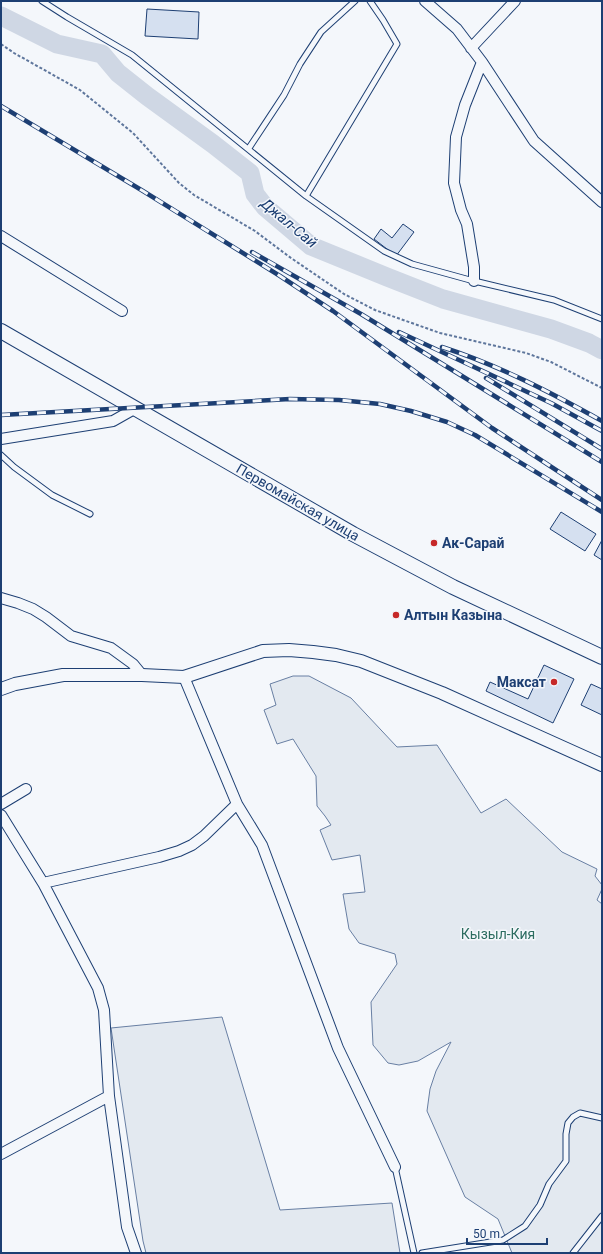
<svg xmlns="http://www.w3.org/2000/svg" width="603" height="1254" viewBox="0 0 603 1254" font-family="Roboto,sans-serif">
<rect width="100%" height="100%" fill="#f4f7fb"/>
<!-- green -->
<path fill="#e3e9f0" stroke="#687fa3" d="M293,676h16l42,22 46,49 40,-2 44,68 25,-14 56,53 35,17 -2,7 7,9v4l-5,11 5,4v349h-90l-14,-34 -33,-22 -38,-86 3,-22 6,-18 15,-29 -33,19 -19,4 -11,-2 -15,-18 -2,-43 26,-38 -2,-10 -36,-11 -10,-14 -6,-35 22,-2 -5,-37 -28,5 -12,-30 11,-5 -6,-9 -8,-10 -1,-30 -23,-37 -16,5 -13,-34 12,-5 -6,-21z
M222,1017l58,193 112,-7 8,50h-254l-3,-12 -32,-213z"/>
<g fill="none" stroke-linecap="round" stroke-linejoin="round">
<!-- river -->
<path stroke="#cfd7e4" stroke-width="19" d="M1,16l56,28 45,10 16,19 29,23 66,48 37,29 5,21 10,13 46,39 76,31 56,22 108,30 38,14 13,7"/>
</g>
<!-- building -->
<path fill="#d5e0f0" stroke="#1d3f73" d="M147,9l52,3 -1,27 -53,-3z
M403,224l11,8 -18,24 -22,-17 7,-10 11,9z
M561,512l35,22 -11,17 -35,-22z
M602,540v20l-8,-5z
M544,665l30,14 -21,44 -67,-32 4,-9 38,17z
M591,684l11,5v26l-21,-10z"/>
<g fill="none" stroke-linecap="round" stroke-linejoin="round">
<defs>
<path id="service" d="M42,1l25,16 65,38 174,141 78,55 28,13 58,16 84,20 48,19
M249,148l35,-53 16,-31 21,-32 34,-31
M306,196l91,-152 -14,-24 -13,-19
M1,455l13,12 38,28 38,19
M395,1167l19,86
M422,1253l81,-13 22,-14 15,-21 9,-21 17,-23v-27l2,-11 5,-6 7,-4 22,5
M573,1253l29,-37"/>
<path id="minor" d="M425,1l32,28 25,33 52,79 68,61
M471,48l44,-47
M1,236l121,75
M474,281v-14l-7,-43 -6,-14 -7,-27 2,-46 9,-32 17,-43
M1,439l112,-18 23,-13
M1,598l17,5 15,6 13,8 25,19 40,12 22,16 9,11
M184,677l53,127 25,41 76,203 57,119
M1,804l25,-15
M1,815l42,68 55,105 6,22 5,86 18,131 9,26
M43,883l116,-26 20,-6 13,-6 12,-9 33,-32
M1,1154l108,-58"/>
<path id="tertiary" d="M1,689l14,-5 48,-9h79l42,2 79,-26 26,-1 24,2 23,3 25,6 81,32 160,72"/>
<path id="secondary" d="M1,331l352,203 100,53 149,70"/>
</defs>
<!-- service casing -->
<use href="#service" stroke="#1d3f73" stroke-width="7"/>
<!-- minor casing -->
<use href="#minor" stroke="#1d3f73" stroke-width="12"/>
<!-- tertiary casing -->
<use href="#tertiary" stroke="#1d3f73" stroke-width="14"/>
<!-- secondary casing -->
<use href="#secondary" stroke="#1d3f73" stroke-width="16"/>
<!-- path -->
<path stroke="#5e769c" stroke-width="2" stroke-dasharray="3 2" stroke-linecap="butt" d="M1,44l13,9 66,37 53,43 46,50 15,12 61,36 36,27 53,36 31,16 65,23 86,20 25,9 51,26"/>
<!-- service -->
<use href="#service" stroke="#f4f7fb" stroke-width="5"/>
<!-- minor -->
<use href="#minor" stroke="#f4f7fb" stroke-width="10"/>
<!-- tertiary -->
<use href="#tertiary" stroke="#f4f7fb" stroke-width="12"/>
<!-- secondary -->
<use href="#secondary" stroke="#f4f7fb" stroke-width="14"/>
<defs>
<path id="rail" d="M1,106l142,85 137,85 53,35 159,117 110,72
M252,252l109,62 241,148
M399,332l152,71 51,28
M442,347c56,18 108,45 160,74
M486,378l116,71
M1,415l289,-16 49,1 41,4 31,7 36,11 28,13 127,77"/>
</defs>
<!-- rail casing -->
<use href="#rail" stroke="#1d3f73" stroke-width="4.5"/>
<!-- rail -->
<use href="#rail" stroke="#f4f7fb" stroke-width="3" stroke-dasharray="9" stroke-linecap="butt"/>
</g>
<!-- markers -->
<g fill="#c62828" stroke="#f4f7fb" stroke-width="1.5">
<circle cx="434" cy="543" r="4"/>
<circle cx="396" cy="615" r="4"/>
<circle cx="554" cy="682" r="4"/>
</g>
<g text-anchor="middle" stroke-width="3" stroke-linejoin="round" paint-order="stroke">
<!-- street labels -->
<g font-size="14" fill="#1d3f73" stroke="#f4f7fb">
<text transform="translate(298 502) rotate(30)" y="5">Первомайская улица</text>
</g>
<!-- poi labels -->
<g font-size="14" font-weight="bold" fill="#1d3f73" stroke="#f4f7fb" text-anchor="start">
<text x="442" y="548">Ак-Сарай</text>
<text x="404" y="620">Алтын Казына</text>
<text x="546" y="687" text-anchor="end">Максат</text>
</g>
<!-- park labels -->
<g font-size="14" fill="#2c6c60" stroke="#f4f7fb">
<text x="498" y="939">Кызыл-Кия</text>
</g>
<!-- water labels -->
<g font-size="15" font-style="italic" fill="#1d3f73" stroke="#f4f7fb">
<text transform="translate(289 223) rotate(40)" y="5">Джал-Сай</text>
</g>
</g>
<!-- border -->
<rect width="603" height="1254" fill="none" stroke="#1d3f73" stroke-width="4"/>
<!-- scale -->
<path d="M467 1238v6h80v-6" fill="none" stroke="#1d3f73" stroke-width="2"/>
<text x="473" y="1238" font-size="12" fill="#1d3f73" stroke="#f4f7fb" stroke-width="3" paint-order="stroke">50 m</text>
</svg>
